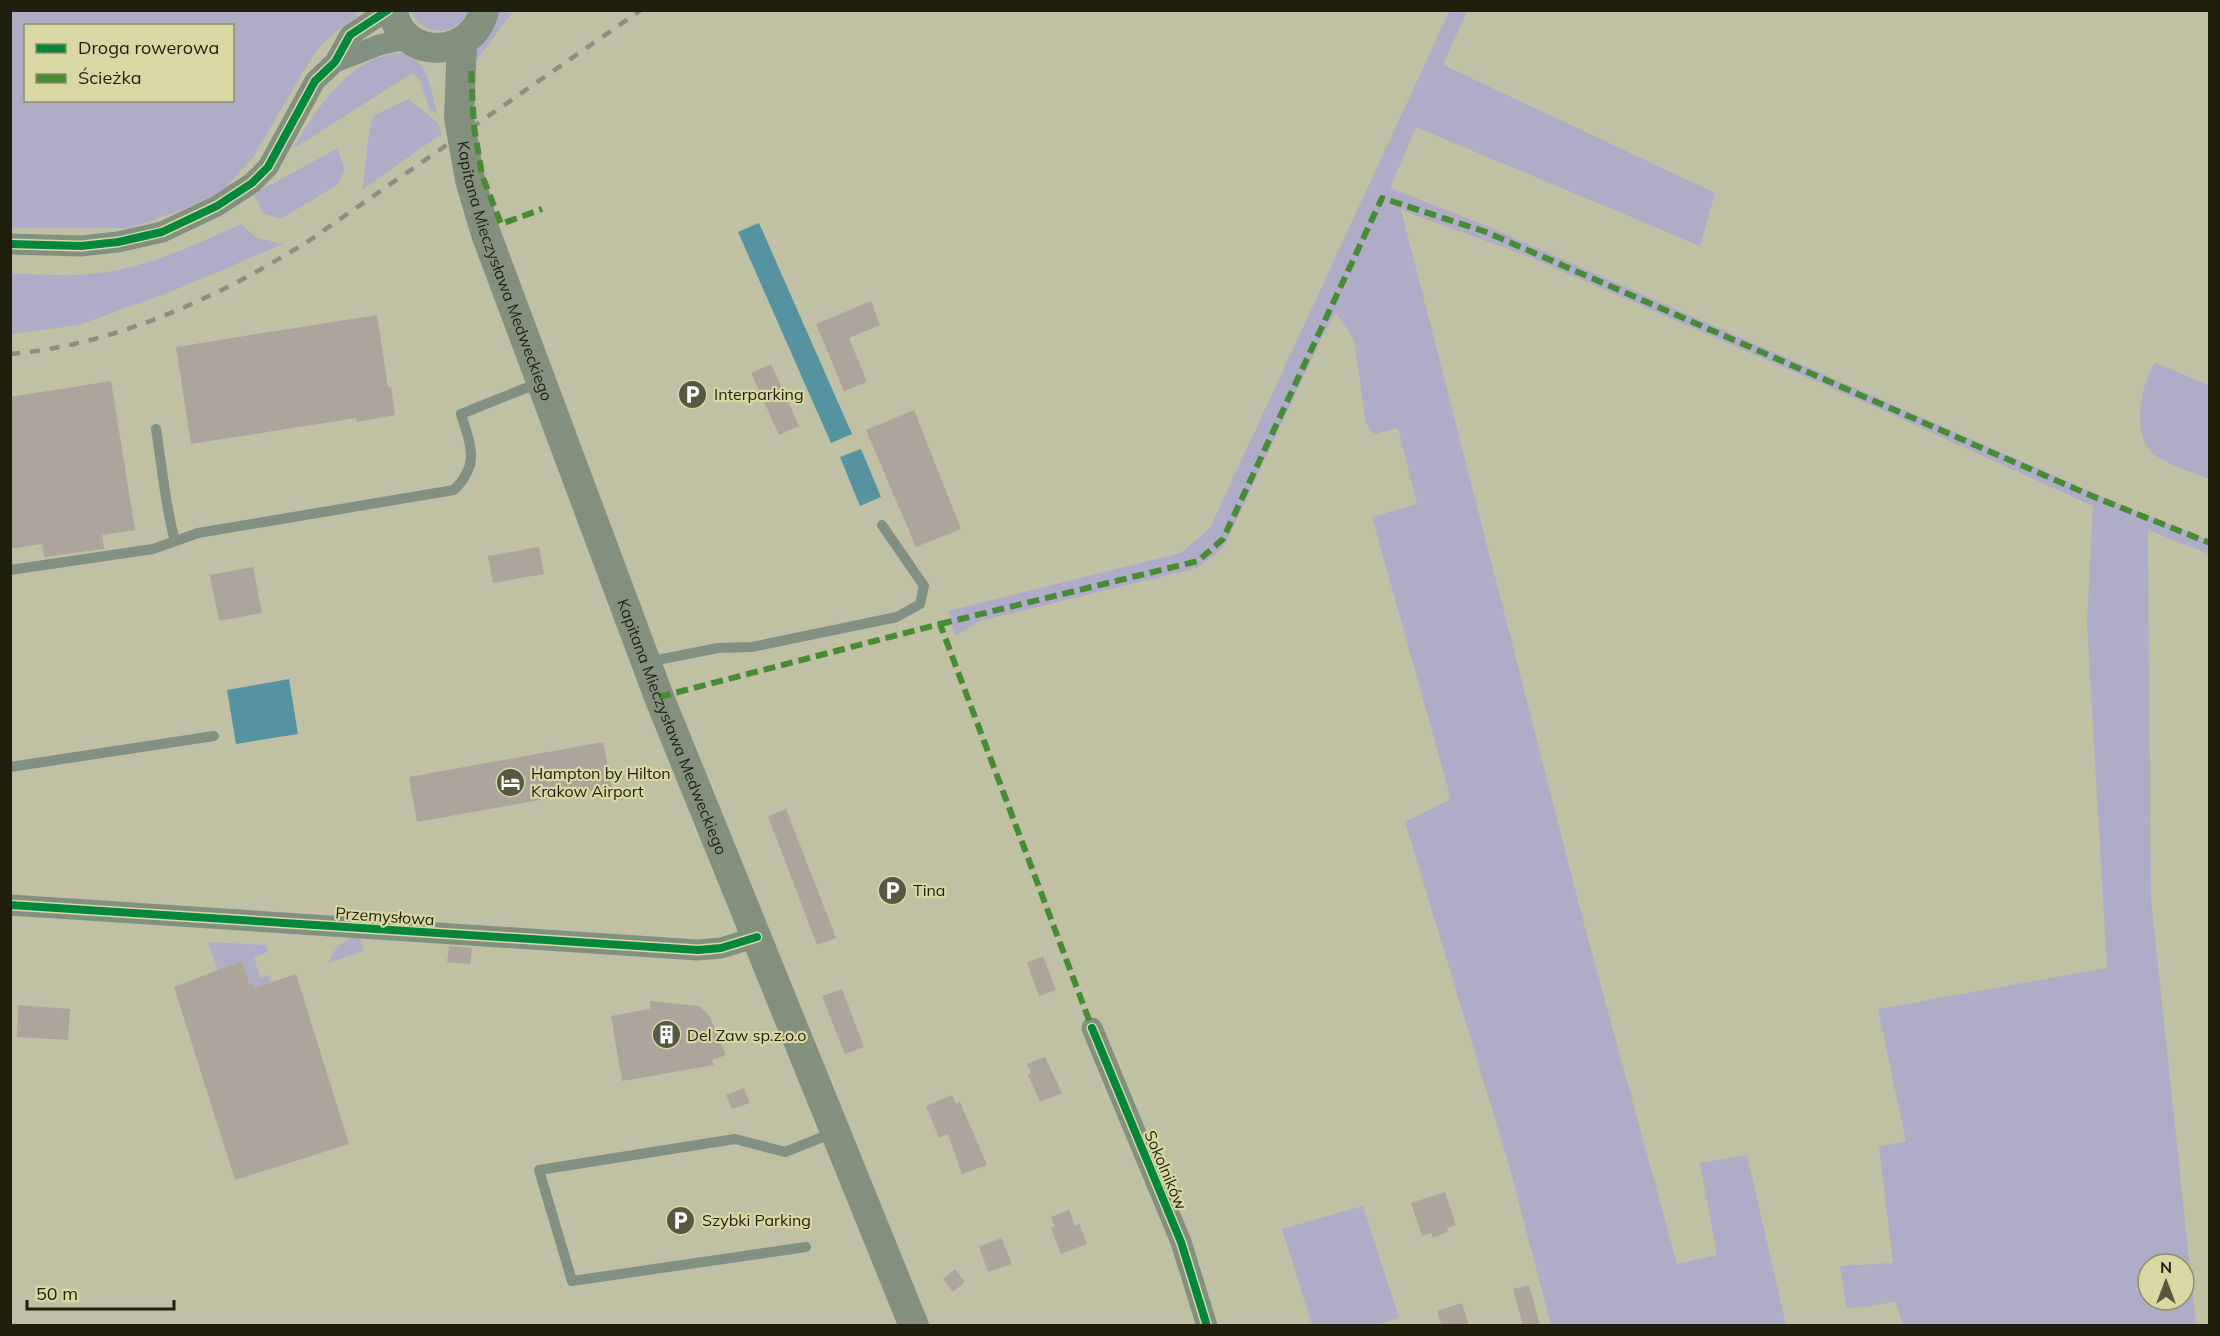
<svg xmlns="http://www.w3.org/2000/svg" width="2220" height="1336" viewBox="0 0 2220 1336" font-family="Mulish,sans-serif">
<rect width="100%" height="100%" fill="#c0c0a4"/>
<!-- green -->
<path fill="#aeacc6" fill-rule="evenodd" d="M354,10l4,6 -24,17 -19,19 -62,105 -30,34 -36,17 -57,20h-119l-1,-217zM26,26h206v74h-206z
M1450,10l17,1 -24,54 272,128 -15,53 -284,-119 -26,61 97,38 641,282 81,32v14l-61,-24 3,369 45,426h-293l-7,-23 -49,7 -7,-43 53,-3 -14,-116 27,-6 -28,-132 229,-41 -20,-345 6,-117 -202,-92 -369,-160 -121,-44 183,714 93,340 40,-9 -17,-92 47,-8 39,170h-235l-42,-160 -104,-343 46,-23 -79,-282 45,-13 -19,-76 -24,6 -8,-10 -12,-85 -18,-26 -12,20 -100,214 -27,21 -217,53 -25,15 -7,-25 233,-58 29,-25zM2148,1264h36v36h-36z
M410,11h58c-12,27 -45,26 -58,0z
M496,11h16v2l-39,52 -5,-8z
M403,53c26,8 28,37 34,60l-7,-2 -10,-31 -8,-7 -119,76c25,-41 56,-94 110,-96z
M409,99l29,24 3,11 -79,56c5,-25 4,-50 11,-74z
M338,148l6,21 -6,15 -57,35 -18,-6 -9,-19z
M241,224l16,14 26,6 -108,46 -96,35 -68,9v-61c25,1 52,4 78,1 53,-4 104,-28 152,-50z
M2155,363l54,22v94c-16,-7 -36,-12 -51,-22 -29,-17 -18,-71 -3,-94z
M359,936l5,15 -36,12c7,-16 14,-22 31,-27z
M208,942l58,3 2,7 -14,5 6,21 8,-3 3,7 -17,6 -4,-3 -7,-24 -25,9z
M1363,1206l36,112 -22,7h-65l-30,-96z"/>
<!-- water -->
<path fill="#5593a1" d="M759,223l93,211 -21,9 -93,-211z
M861,449l20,48 -21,9 -20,-49z
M289,679l9,55 -62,10 -9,-54z"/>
<!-- building -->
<path fill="#ada49c" d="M871,301l9,24 -31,13 18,44 -23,9 -28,-67z
M377,315l11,72h3l4,28 -38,7 -1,-4 -165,26 -15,-97z
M771,364l28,62 -20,9 -28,-62z
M111,381l24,149 -33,5 2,14 -60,8 -2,-13 -32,5v-152z
M914,410l47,119 -45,18 -50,-117z
M539,547l5,27 -51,9 -5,-27z
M253,567l9,46 -43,8 -9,-46z
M603,742l9,45 -195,35 -8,-45z
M786,809l50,129 -19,7 -49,-129z
M449,946l23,2 -2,16 -23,-2z
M1043,956l13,34 -17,6 -12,-33z
M242,961l8,24 3,-1 1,4 42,-14 53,170 -114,36 -61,-193z
M842,989l22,58 -19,7 -23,-58z
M650,1001l49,5 10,9 17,40 -14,5 2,5 -92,16 -11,-65 39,-7z
M18,1005l52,4 -2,31 -51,-3z
M1045,1057l17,36 -22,9 -12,-27 3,-2 -4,-9z
M744,1088l6,15 -18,6 -6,-14z
M952,1095l4,9 4,-2 27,63 -25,9 -14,-40 -9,4 -13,-32z
M1445,1192l11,33 -9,3 1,4 -15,6 -2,-5 -9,3 -11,-33z
M1069,1210l6,16 4,-2 8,20 -26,10 -10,-26 4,-2 -4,-9z
M1001,1238l11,26 -24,8 -9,-25z
M955,1269l10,13 -12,10 -10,-13z
M1529,1285l11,41h-17l-10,-37z
M1462,1303l7,23h-27l-5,-15z"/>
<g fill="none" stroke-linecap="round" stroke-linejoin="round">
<!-- lane -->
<path stroke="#819080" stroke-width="10" d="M156,429c6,37 9,76 19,112
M10,570l143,-21 45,-16 256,-43c26,-26 17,-43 7,-76l65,-26 15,-2
M647,662l71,-14 34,-1 145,-30 23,-13 4,-18 -42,-61
M10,767l204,-31
M806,1247l-234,34 -33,-111 196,-31 50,13 48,-19"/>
<!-- street -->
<path stroke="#819080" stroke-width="21" d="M335,62l44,-17 30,-7
M10,244l71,2 37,-4 44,-10 55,-26 35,-23 16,-16 47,-86 20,-19 15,-27 38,-25
M10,905l688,45 23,-2 36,-11
M1092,1028l89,214 26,84"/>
<!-- secondary -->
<g stroke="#84907e" stroke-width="30">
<path d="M393,10c7,51 80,50 91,0"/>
<path id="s1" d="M462,42l-3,76 11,62 16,54 173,463 255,629"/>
</g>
<!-- rail -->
<path stroke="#89907d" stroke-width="4.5" stroke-dasharray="10 10" stroke-linecap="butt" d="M10,354c107,-9 211,-58 300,-114l331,-230"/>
<!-- quiet -->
<path stroke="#478b35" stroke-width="6" stroke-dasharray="12 6" stroke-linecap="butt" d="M471,71l3,56 8,48 19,49 41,-15
M940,624l258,-63 25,-22 159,-341 104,34 606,264 118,47
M659,697l281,-73 152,404"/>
<defs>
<path id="cycleway" d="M10,244l71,2 37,-4 44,-10 55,-26 35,-23 16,-16 47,-86 20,-19 15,-27 38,-25
M10,905l688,45 23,-2 36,-11
M1092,1028l89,214 26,84"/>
</defs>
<!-- cycleway casing -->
<use href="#cycleway" stroke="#d9d8a5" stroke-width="11"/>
<!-- cycleway -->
<use href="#cycleway" stroke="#00873e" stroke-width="8"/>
</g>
<!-- icons -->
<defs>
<symbol id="parking-disc" viewBox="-11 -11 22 22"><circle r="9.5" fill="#585741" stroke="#d9d8a5"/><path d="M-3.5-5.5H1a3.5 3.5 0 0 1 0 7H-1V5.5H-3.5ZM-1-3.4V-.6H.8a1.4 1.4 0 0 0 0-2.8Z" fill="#fff"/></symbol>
<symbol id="hotel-disc" viewBox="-11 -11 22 22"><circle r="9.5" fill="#585741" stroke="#d9d8a5"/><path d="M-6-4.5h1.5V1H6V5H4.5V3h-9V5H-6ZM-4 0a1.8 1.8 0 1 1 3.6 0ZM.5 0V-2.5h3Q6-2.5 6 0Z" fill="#fff"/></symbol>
<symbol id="building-disc" viewBox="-11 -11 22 22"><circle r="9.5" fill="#585741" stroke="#d9d8a5"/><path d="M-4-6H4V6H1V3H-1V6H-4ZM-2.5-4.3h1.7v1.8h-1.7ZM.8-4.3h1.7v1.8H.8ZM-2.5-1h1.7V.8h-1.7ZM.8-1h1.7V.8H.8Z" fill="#fff"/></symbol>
</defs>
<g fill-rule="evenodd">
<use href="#parking-disc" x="676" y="378" width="33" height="33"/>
<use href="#hotel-disc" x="494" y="766" width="33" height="33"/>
<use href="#parking-disc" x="876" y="874" width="33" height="33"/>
<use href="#building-disc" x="650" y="1018" width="33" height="33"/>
<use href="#parking-disc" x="664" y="1204" width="33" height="33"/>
</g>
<g text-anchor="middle" stroke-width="4.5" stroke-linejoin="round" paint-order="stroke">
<!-- street labels -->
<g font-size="16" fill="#201f0b" stroke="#d9d8a5">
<text dy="6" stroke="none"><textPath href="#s1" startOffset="236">Kapitana Mieczysława Medweckiego</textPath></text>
<text dy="6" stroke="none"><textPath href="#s1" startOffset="722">Kapitana Mieczysława Medweckiego</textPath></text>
<text transform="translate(385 916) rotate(4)" y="6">Przemysłowa</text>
<text transform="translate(1166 1170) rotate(67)" y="6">Sokolników</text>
</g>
<!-- poi labels -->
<g font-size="16" fill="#201f0b" stroke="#d9d8a5" text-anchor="start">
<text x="714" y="400">Interparking</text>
<text x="531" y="779">Hampton by Hilton<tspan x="531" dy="18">Krakow Airport</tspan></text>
<text x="913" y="896">Tina</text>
<text x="687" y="1041">Del Zaw sp.z.o.o</text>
<text x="702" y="1226">Szybki Parking</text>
</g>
</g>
<!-- border -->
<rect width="2220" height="1336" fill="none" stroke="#201f0b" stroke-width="24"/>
<!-- legend -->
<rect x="24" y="24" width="210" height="78" fill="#d9d8a5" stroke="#8f8e67" stroke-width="1.5"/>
<rect x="36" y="44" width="30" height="9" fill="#00873e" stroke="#8f8e67" stroke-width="1.5"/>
<text x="78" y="54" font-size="18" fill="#201f0b">Droga rowerowa</text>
<rect x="36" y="74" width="30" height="9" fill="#478b35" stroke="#8f8e67" stroke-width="1.5"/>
<text x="78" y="84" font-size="18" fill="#201f0b">Ścieżka</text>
<!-- north arrow -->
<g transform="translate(2166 1282)"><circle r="28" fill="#d9d8a5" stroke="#8f8e67" stroke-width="1.5"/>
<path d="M0-4.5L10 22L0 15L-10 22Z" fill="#585741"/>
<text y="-9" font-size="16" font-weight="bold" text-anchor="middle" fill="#201f0b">N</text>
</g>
<!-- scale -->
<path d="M27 1300v9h147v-9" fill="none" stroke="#201f0b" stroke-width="3"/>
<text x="36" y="1300" font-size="18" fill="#201f0b" stroke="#d9d8a5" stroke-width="4.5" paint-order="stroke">50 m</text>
</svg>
